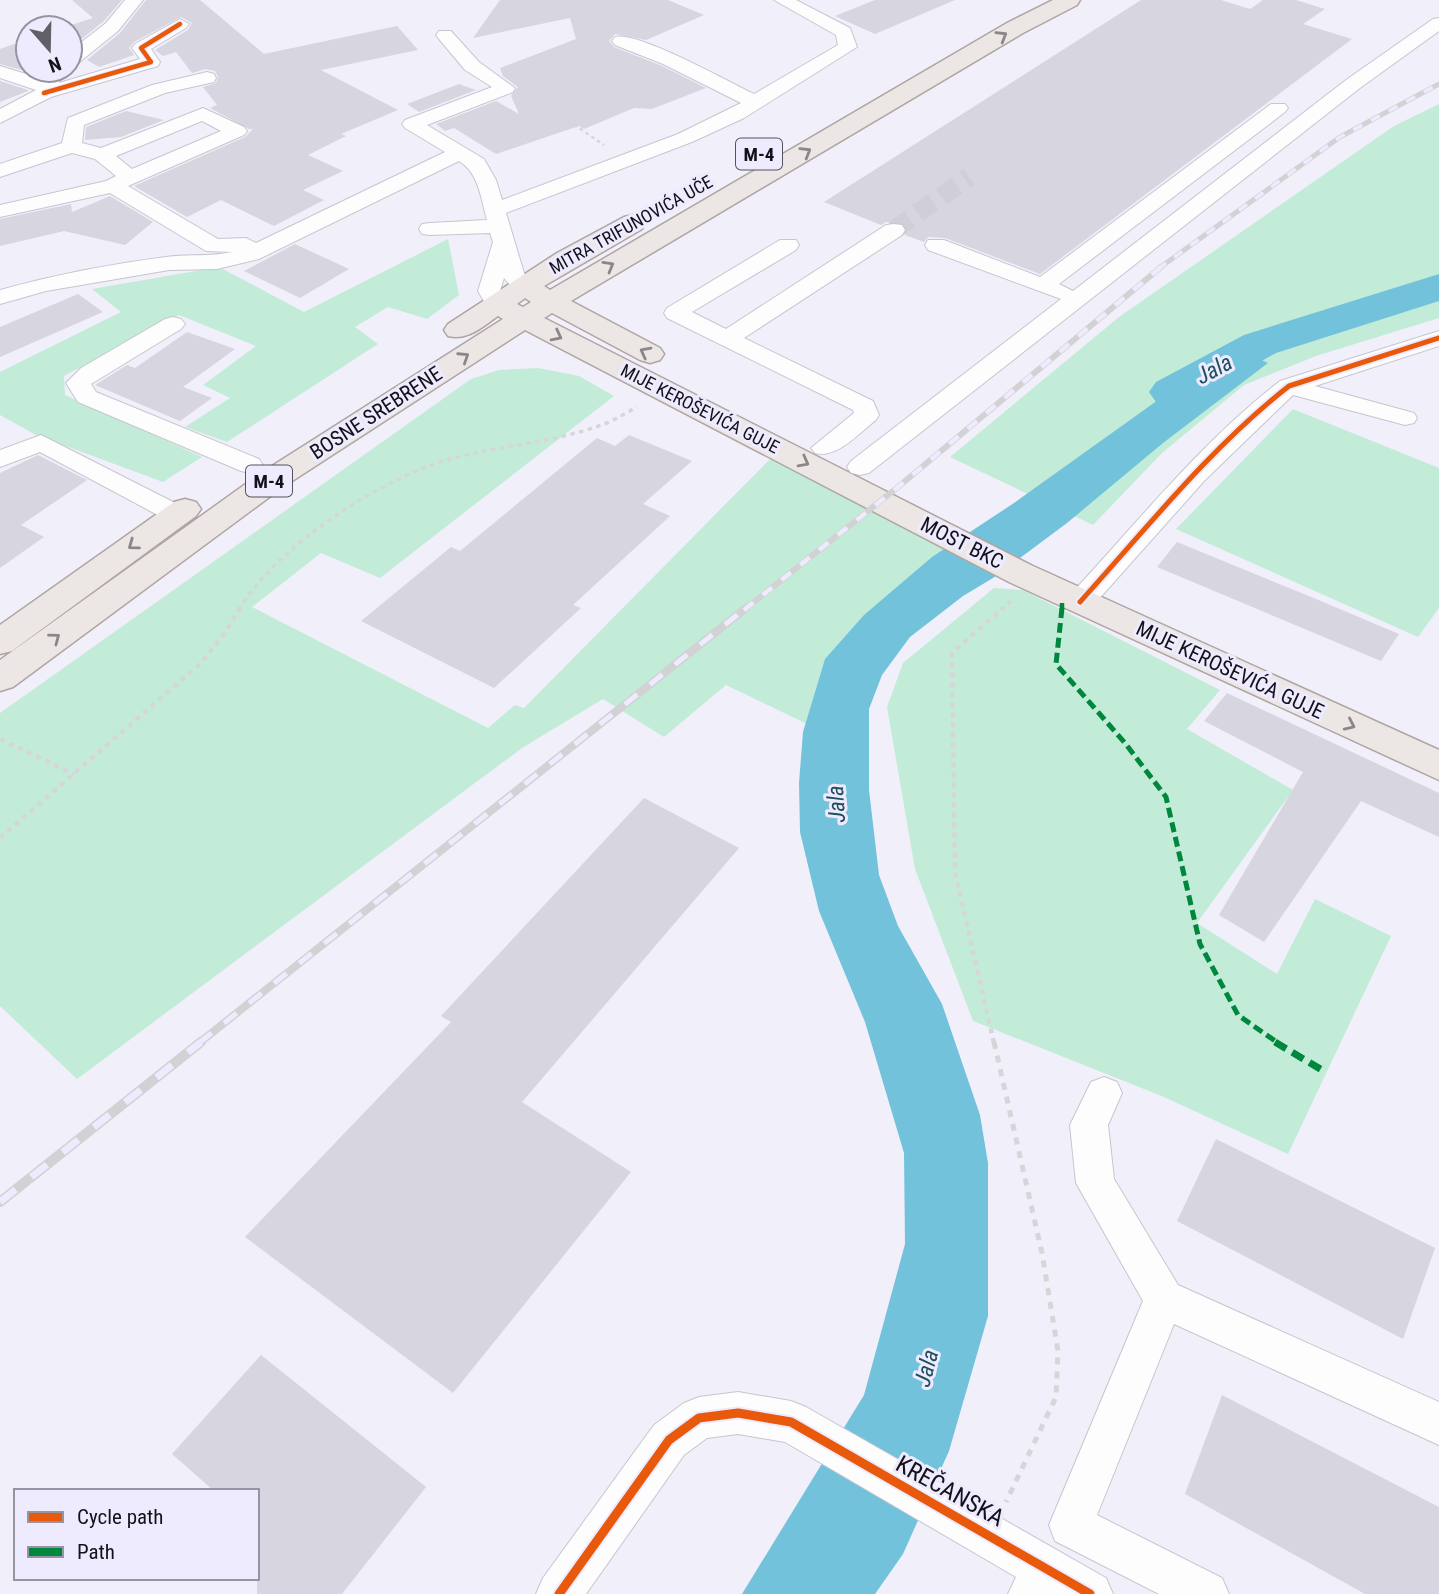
<svg xmlns="http://www.w3.org/2000/svg" width="1439" height="1594" viewBox="0 0 1439 1594" font-family="'Roboto Condensed',sans-serif">
<rect width="100%" height="100%" fill="#f1effa"/>
<!-- green -->
<path fill="#c2ecd8" d="M1439,104v214l-123,38 -72,29 -82,68 -69,72 -143,-68 169,-140 275,-191z
M448,239l11,56 -32,24 -39,-12 -33,20 23,17 -151,98 -42,-15 45,-29 -27,-13 53,-39 -77,-31 -115,61 1,19 137,62 -39,25 -127,-47 -36,-20v-43l121,-60 -29,-23 127,-22 85,45z
M538,368l41,8 35,20 -234,182 -59,-25 -69,54 236,121 27,-23 9,3 255,-258 199,101 -93,77 -51,109 -108,-52 -62,52 -61,-38 -81,49 -445,331 -77,-73v-293l471,-334 28,-9z
M1293,409l146,59v140l-21,29 -242,-108z
M994,588l29,2 197,100 -33,39 106,61 -96,133 80,51 38,-75 76,37 -103,218 -124,-57 -191,-76 -58,-152 -28,-162 16,-44z"/>
<!-- water -->
<path fill="#72c2dc" d="M1240,350l28,13 -105,80 -96,80 -74,55 -30,18 -53,41 -28,38 -13,34v81l10,85 19,51 44,78 38,111 8,48v153l-39,135 -46,103 -28,40h-133l122,-199 41,-151 -1,-91 -39,-131 -46,-111 -19,-79 -1,-49 4,-51 22,-73 39,-44 68,-58 82,-54 165,-118z"/>
<g fill="none" stroke-linecap="round" stroke-linejoin="round">
<!-- river -->
<path fill="#72c2dc" fill-rule="evenodd" d="M1439,274v27l-163,52 -88,49 -16,4 -16,-4 -7,-10 7,-10 88,-47z"/>
</g>
<!-- building -->
<path fill="#d7d5df" d="M72,0h50l-18,21 -34,27v-20h-8l31,-10z
M146,0h54l64,54 133,-28 21,24 -97,20 77,40 -57,24 5,2 -38,19 35,16 -40,19 21,10 -50,26 -53,-26 -34,17 -53,-31 111,-49 8,-8h-4l-39,-21 7,-3 -14,-18 13,-4 2,-6 -3,-6 -9,-2 -14,4 -16,-21 -13,4 -8,-6 33,-20 4,-7 -11,-6 -47,25 -5,6 5,7 -35,12 -12,-7 33,-27z
M500,0h168l36,15 -58,25 -31,-6 -6,7 5,6 48,19 44,22 -54,21 -18,-1 -50,21 -5,-3 -83,28 -42,-26 -9,3 -9,-7 60,-23 23,13 -8,-18 7,-9 -15,-11 -3,-8 76,-29 -6,-21 -97,20z
M875,0h80l-80,34 -40,-18z
M1141,0h80l29,9 13,-9h33l29,9 -22,15 49,15 -312,235 -95,-36 -17,-1 -4,5 -19,-7 2,-6 -5,-7h-16l-5,3 -57,-23z
M28,39v33l-28,-8v-15z
M0,81l28,9v1l-28,11z
M459,84l17,6 -57,22 -12,-8z
M126,111l38,9 -43,17 -36,3 1,-13z
M110,196l43,26 -28,23 -61,-14 -64,15v-27l71,-15 1,8z
M295,244l54,25 -49,29 -56,-27z
M78,294l25,18 -103,45v-30z
M187,332l48,17 -52,38 29,11 -32,23 -85,-36 32,-20 8,3z
M629,435l63,26 -49,43 27,12 -97,89 8,3 -87,80 -133,-67 90,-74 9,4 137,-113 18,8z
M38,455l49,25 -66,45 23,12 -44,31v-95z
M1177,542l139,57 83,35 -18,27 -224,-94z
M1227,693l212,100v44l-78,-36 -97,141 -45,-27 84,-143 -99,-51z
M644,798l95,50 -217,254 109,70 -178,221 -208,-156 206,-215 -10,-6z
M1216,1139l219,109 -32,91 -226,-118z
M261,1355l165,132 -84,107h-85v-103h-43l-42,-37z
M1222,1395l217,112v87h-74l-180,-100z"/>
<g fill="none" stroke-linecap="round" stroke-linejoin="round">
<!-- minor-tunnel -->
<path stroke="#d0ced8" stroke-width="19" stroke-dasharray="19 10" stroke-linecap="butt" d="M894,230l75,-53"/>
<defs>
<path id="minor" d="M125,0h18l-25,31 -41,33 -7,2v-15l36,-28z
M774,0h22l54,28 7,19 -113,71 -52,24 -186,71 18,60 10,13 -3,5c-14,3 -19,-3 -27,-13l-4,13 8,14 -3,5h-16l-11,-19 15,-49 -3,-9 -60,2 -8,-1 -3,-5 3,-5 8,-1 57,-3c-6,-21 -8,-47 -28,-59l-200,98 -42,10 -48,1 -123,21 -46,13v-14c54,-15 111,-26 166,-33 22,-3 44,0 66,-5l-26,-1 -96,-58 -110,24v-12l106,-24 10,-5 -21,-17 -23,-6 -72,24v-13l62,-21 6,-25 84,-33 55,-13 7,2 2,4 -2,4 -49,11 -81,32 -2,18 19,5 102,-40 41,19 3,4 -3,4 -116,51 90,53 28,-1 10,5 189,-91 -40,-24 -3,-4 3,-4 87,-33 -27,-17 -26,-31 -3,-4 3,-4h12l28,31 36,26 -2,4 -86,33 57,34 12,21 6,20 176,-66 63,-31 -78,-39 -48,-19 -3,-4 3,-4c23,-6 114,45 139,57l84,-49 -2,-10zM202,121l19,10 -89,38 -16,-13z
M1439,18v13l-79,57 -491,385 -9,2 -9,-2 -4,-6 4,-6 210,-162 -133,-49 -3,-5 3,-5h16l96,37 231,-173h14l3,4 -3,4 -226,172 14,7 273,-211 87,-61z
M180,19l9,5 -3,4 -35,21 9,13 -2,4 -107,31 -51,26v-14l36,-19 -36,-12v-12l42,13 5,-9h14l2,4 -4,9 81,-24 -8,-11 3,-4z
M894,224l8,1 3,5 -3,5 -158,103 129,63 6,14 -3,5c-17,13 -39,39 -61,33l-4,-5 43,-35 -1,-3 -186,-92 -3,-5 3,-5 113,-68h16l3,5 -3,5 -104,62 34,17 160,-104z
M173,317l8,2 4,5 -4,5 -90,55 5,8 163,67 4,6 -4,6 -9,2 -9,-2 -163,-69 -12,-19 15,-15 84,-49z
M1439,331v15l-124,40 99,27 3,5 -3,5 -9,2 -112,-30 -88,85 -115,129 -10,2 -10,-2 -4,-7 4,-7c67,-72 132,-154 210,-214z
M41,435l144,73 4,6 -4,6 -9,2 -9,-2 -127,-68 -40,15v-17z
M1104,1077l13,5 5,11 -14,32 6,54 64,106 261,117v43l-265,-121 -77,191 125,63 7,16h-70l-104,-53 -6,-16 94,-224 -67,-118 -6,-58 21,-43z
M738,1392l53,9 15,6 300,171 7,16h-105l8,-17 -231,-135 -47,-8 -31,4 -23,17 -98,139h-50l7,-16 111,-153 30,-22 15,-6z"/>
<path id="major" d="M1053,0h27l-3,5 -54,28 -452,268 89,47 4,6 -4,6 -10,3 -10,-3 -88,-47 -8,5 489,248 406,184v30l-430,-198 -484,-252 -242,157 -270,200 -13,4v-31l261,-187 242,-154 -5,-3c-16,11 -30,25 -50,20l-4,-6 4,-6 109,-71 67,-36 9,-2 9,2 4,6 -4,6 -98,57 6,4 457,-267zM525,298l6,4 -8,5 -6,-3z
M185,499l11,3 5,7 -5,7 -184,135 -12,3v-29l174,-123z"/>
</defs>
<!-- minor casing -->
<use href="#minor" stroke="#c7c5ce" stroke-width="2"/>
<!-- major casing -->
<use href="#major" stroke="#aea5a3" stroke-width="3"/>
<!-- path-far3 -->
<path stroke="#d6d6d9" stroke-width="2.5" stroke-dasharray="3.5 3.5" stroke-linecap="butt" d="M545,105l59,40"/>
<!-- path-far2 -->
<path stroke="#d6d6d9" stroke-width="3.5" stroke-dasharray="4.5 4.5" stroke-linecap="butt" d="M239,610c35,-62 141,-131 208,-150 51,-15 107,-17 157,-36 11,-4 22,-11 33,-17
M1001,610l10,-9"/>
<!-- path-far1 -->
<path stroke="#d6d6d9" stroke-width="4.5" stroke-dasharray="5 5" stroke-linecap="butt" d="M0,739l74,35
M0,838l200,-174 25,-31 15,-25
M994,1043l-39,-171 -3,-219 51,-45"/>
<!-- path -->
<path stroke="#d6d6d9" stroke-width="5" stroke-dasharray="7 7" stroke-linecap="butt" d="M994,1042l48,211 16,98 -2,46 -50,105"/>
<!-- minor -->
<use href="#minor" fill="#fdfdfe" fill-rule="evenodd"/>
<!-- major -->
<use href="#major" fill="#ece6e5" fill-rule="evenodd"/>
<defs>
<path id="rail-far3" d="M1158,269l182,-132 99,-53"/>
<path id="rail-far2" d="M744,610l154,-123 263,-220"/>
<path id="rail-far1" d="M199,1043l547,-435"/>
<path id="rail" d="M0,1202l201,-160"/>
</defs>
<!-- rail-far3 casing -->
<use href="#rail-far3" stroke="#d2d2d5" stroke-width="5"/>
<!-- rail-far2 casing -->
<use href="#rail-far2" stroke="#d2d2d5" stroke-width="6"/>
<!-- rail-far1 casing -->
<use href="#rail-far1" stroke="#d2d2d5" stroke-width="8"/>
<!-- rail casing -->
<use href="#rail" stroke="#d2d2d5" stroke-width="10"/>
<!-- rail-far3 -->
<use href="#rail-far3" stroke="#eeebfe" stroke-width="3.5" stroke-dasharray="10" stroke-linecap="butt"/>
<!-- rail-far2 -->
<use href="#rail-far2" stroke="#eeebfe" stroke-width="4.5" stroke-dasharray="12" stroke-linecap="butt"/>
<!-- rail-far1 -->
<use href="#rail-far1" stroke="#eeebfe" stroke-width="5" stroke-dasharray="16" stroke-linecap="butt"/>
<!-- rail -->
<use href="#rail" stroke="#eeebfe" stroke-width="7" stroke-dasharray="20" stroke-linecap="butt"/>
<!-- quiet-far2 -->
<path stroke="#00873e" stroke-width="4.5" stroke-dasharray="9 4.5" stroke-linecap="butt" d="M1062,603v7"/>
<!-- quiet-far1 -->
<path stroke="#00873e" stroke-width="5" stroke-dasharray="10 5" stroke-linecap="butt" d="M1062,608l-6,56 69,79 41,54 34,147 38,71 40,28"/>
<!-- quiet -->
<path stroke="#00873e" stroke-width="7" stroke-dasharray="13 7" stroke-linecap="butt" d="M1275,1042l47,28"/>
<defs>
<path id="cycleway-far2" d="M44,93l107,-31 -10,-14 39,-24"/>
<path id="cycleway-far1" d="M1080,602c66,-73 131,-155 209,-216l150,-48"/>
<path id="cycleway" d="M559,1594l110,-154 30,-22 39,-5 53,9 299,172"/>
</defs>
<!-- cycleway-far2 casing -->
<use href="#cycleway-far2" stroke="#eeebfe" stroke-width="7"/>
<!-- cycleway-far1 casing -->
<use href="#cycleway-far1" stroke="#eeebfe" stroke-width="9"/>
<!-- cycleway casing -->
<use href="#cycleway" stroke="#eeebfe" stroke-width="13"/>
<!-- cycleway-far2 -->
<use href="#cycleway-far2" stroke="#e8590c" stroke-width="4.5"/>
<!-- cycleway-far1 -->
<use href="#cycleway-far1" stroke="#e8590c" stroke-width="5"/>
<!-- cycleway -->
<use href="#cycleway" stroke="#e8590c" stroke-width="9"/>
</g>
<!-- one-way arrows -->
<defs><path id="oneway-chevron" d="M-2-3.5L2.5 0L-2 3.5" fill="none" stroke-width="1.6" stroke-linecap="round" stroke-linejoin="round" transform="scale(1.75)"/></defs>
<g stroke="#8a8689">
<use href="#oneway-chevron" transform="translate(1002 36) rotate(-31)"/>
<use href="#oneway-chevron" transform="translate(806 152) rotate(-31)"/>
<use href="#oneway-chevron" transform="translate(609 266) rotate(-30)"/>
<use href="#oneway-chevron" transform="translate(557 336) rotate(27)"/>
<use href="#oneway-chevron" transform="translate(645 352) rotate(-152)"/>
<use href="#oneway-chevron" transform="translate(464 357) rotate(-33)"/>
<use href="#oneway-chevron" transform="translate(804 462) rotate(28)"/>
<use href="#oneway-chevron" transform="translate(133 545) rotate(144)"/>
<use href="#oneway-chevron" transform="translate(55 638) rotate(-37)"/>
<use href="#oneway-chevron" transform="translate(1350 725) rotate(25)"/>
</g>
<g text-anchor="middle" stroke-width="6" stroke-linejoin="round" paint-order="stroke">
<!-- far-street labels -->
<g font-size="18" fill="#131119" stroke="#eeebfe">
<text transform="translate(631 225) rotate(-29)" y="6">MITRA TRIFUNOVIĆA UČE</text>
<text transform="translate(700 409) rotate(27)" y="6">MIJE KEROŠEVIĆA GUJE</text>
</g>
<!-- shield labels -->
<g fill="#eeebfe" stroke="#55525e" stroke-width="2">
<rect x="736" y="138.5" width="46" height="31" rx="5"/>
<rect x="246" y="465.5" width="46" height="31" rx="5"/>
</g>
<g font-size="19" font-weight="bold" fill="#131119">
<text x="759" y="161">M-4</text>
<text x="269" y="488">M-4</text>
</g>
<!-- street labels -->
<g font-size="21" fill="#131119" stroke="#eeebfe">
<text transform="translate(376 413) rotate(-33)" y="7">BOSNE SREBRENE</text>
<text transform="translate(962 543) rotate(27)" y="7">MOST BKC</text>
<text transform="translate(1230 670) rotate(25)" y="7">MIJE KEROŠEVIĆA GUJE</text>
</g>
<!-- water labels -->
<g font-size="23" font-style="italic" fill="#1f4e5c" stroke="#eeebfe">
<text transform="translate(1214 369) rotate(-28)" y="8">Jala</text>
<text transform="translate(836 804) rotate(-93)" y="8">Jala</text>
<text transform="translate(926 1368) rotate(-75)" y="8">Jala</text>
</g>
<!-- near-street labels -->
<g font-size="24" fill="#131119" stroke="#eeebfe">
<text transform="translate(950 1491) rotate(29)" y="8">KREČANSKA</text>
</g>
</g>
<!-- legend -->
<rect x="14" y="1489" width="245" height="91" fill="#eeebfe" stroke="#9694a2" stroke-width="2"/>
<rect x="28" y="1512" width="35" height="10" fill="#e8590c" stroke="#9694a2" stroke-width="2"/>
<text x="77" y="1524" font-size="21" fill="#131119">Cycle path</text>
<rect x="28" y="1547" width="35" height="10" fill="#00873e" stroke="#9694a2" stroke-width="2"/>
<text x="77" y="1559" font-size="21" fill="#131119">Path</text>
<!-- north arrow -->
<g transform="translate(49 49) rotate(160)"><circle r="33" fill="#eeebfe" stroke="#9694a2" stroke-width="2"/>
<path d="M0-5L12 26L0 18L-12 26Z" fill="#615f68"/>
<text y="-10" font-size="19" font-weight="bold" text-anchor="middle" fill="#131119">N</text>
</g>
</svg>
